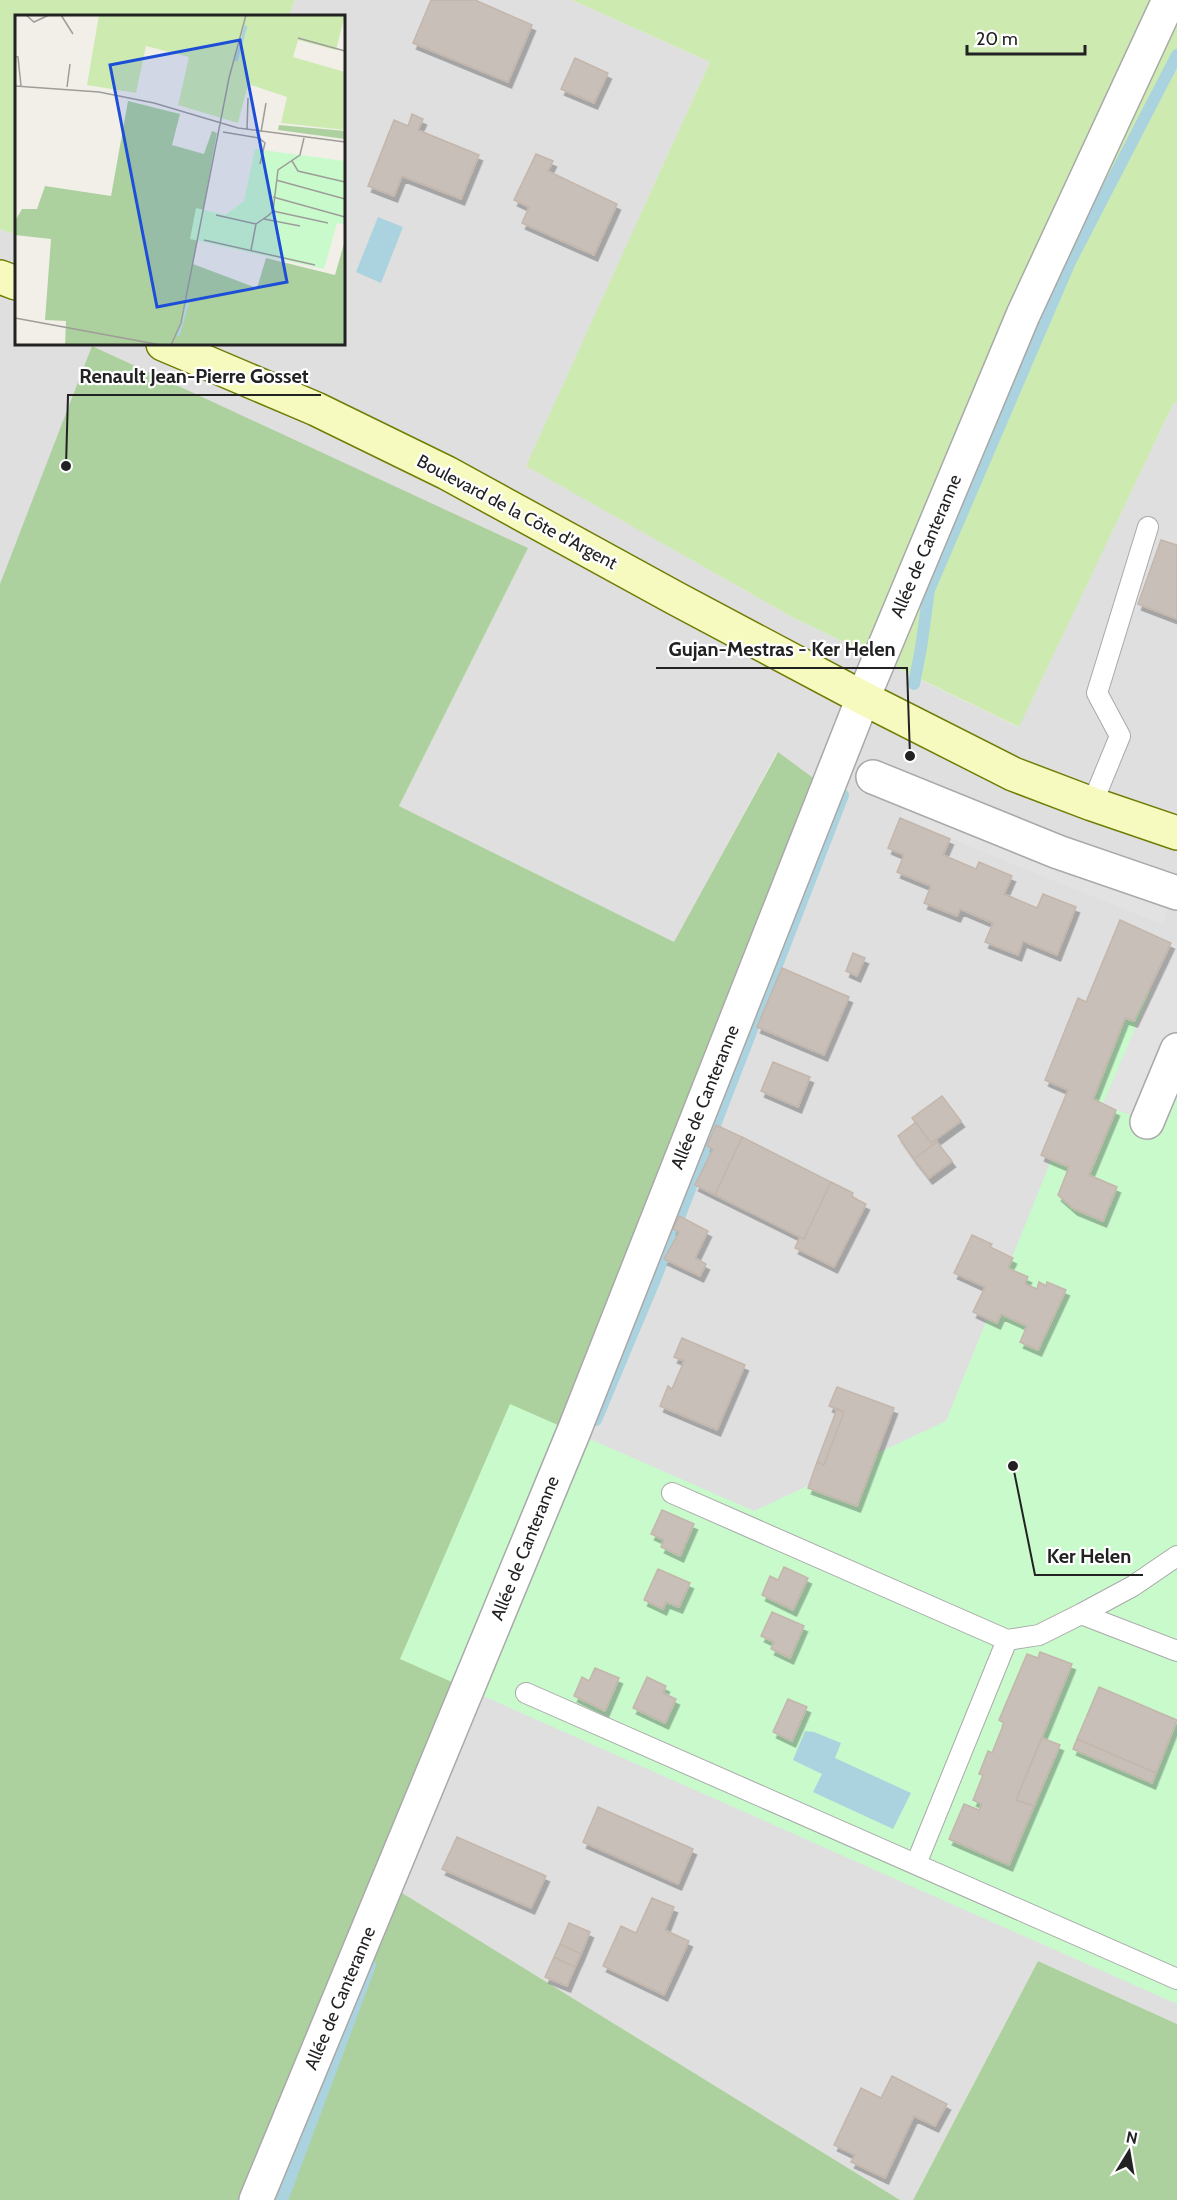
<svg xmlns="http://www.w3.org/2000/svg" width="1177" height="2200" viewBox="0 0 1177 2200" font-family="Cabin,sans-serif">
<defs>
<filter id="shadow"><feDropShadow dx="3.5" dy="6" stdDeviation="0" flood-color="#0004"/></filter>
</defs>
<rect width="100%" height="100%" fill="#f2efe9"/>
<!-- residential -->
<path fill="#e0dfdf" d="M295,0h277l138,62 -183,404 265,151 226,110 156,-325 3,2v1620l-139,-63 -125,239h-13l-514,-317 391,-1131 -103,191 -275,-137 129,-258 -528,36v-355l16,6v109h328v-328h-55z"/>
<!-- grass -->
<path fill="#cdebb0" d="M0,0h295l-6,16h-273v219l-16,-6z
M572,0h605v404l-3,-2 -155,325 -227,-110 -266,-151 184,-404z"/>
<!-- forest -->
<path fill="#add19e" d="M92,346l436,202 -129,258 275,136 104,-190 42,31 -434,1100 514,317h-900v-1616z
M1038,1961l139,63v176h-264z"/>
<!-- park -->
<path fill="#c8facc" d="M1123,982l54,18v1004l-777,-345 110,-255 244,107 192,-90z"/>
<!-- parking -->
<path fill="#e2e2e2" d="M906,790l268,102 -11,33 -263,-107z
M1171,943l6,3v104l-30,72 -44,-18z"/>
<!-- water -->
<path fill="#aad3df" d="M378,217l25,10 -22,56 -25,-11z
M805,1731l9,1 27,11 -6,15 76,35 -18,36 -80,-37 9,-18 -29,-14z"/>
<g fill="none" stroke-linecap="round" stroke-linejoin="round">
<!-- stream -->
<path stroke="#aad3df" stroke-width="12" d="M914,684l7,-36 8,-58 141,-328 107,-207
M596,1420l58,-138 189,-487
M282,2200l88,-235"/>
</g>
<!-- building -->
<path fill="#c7bfb8" stroke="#c4b6ab" stroke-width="1.5" filter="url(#shadow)" d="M431,0h44l57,25 -24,57 -95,-39z
M575,58l33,15 -14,30 -33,-14z
M412,114l11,5 -5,11 61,25 -18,44 -59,-23 -8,20 -26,-10 26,-66 14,6z
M536,154l17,7 -5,10 69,33 -23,51 -72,-32 7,-16 -15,-7z
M1161,540l16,5v74l-39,-15z
M900,818l50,21 -7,16 33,14 3,-7 33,14 -8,18 33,14 6,-14 33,13 -19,48 -34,-14 -5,14 -33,-13 8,-19 -33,-14 -3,7 -33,-13 7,-17 -34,-14 7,-17 -16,-7z
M1120,920l51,23 -37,78 -9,-3 -32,81 23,11 -27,65 28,12 -14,34 -29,-12 -16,-14 11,-28 -28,-12 27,-65 -23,-10 33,-82 8,4z
M853,953l12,5 -8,18 -11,-5z
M782,968l67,29 -25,58 -67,-28z
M773,1062l37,15 -12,30 -37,-16z
M942,1096l19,25 -30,22 -19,-25z
M916,1122l15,21 5,-4 1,3 -23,17 -16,-23z
M716,1125l26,12 -27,58 -20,-10 18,-36 -6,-3z
M742,1137l89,45 -27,57 -89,-44z
M937,1142l15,19 -23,17 -15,-19z
M831,1182l22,11 -1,4 14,7 -32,63 -39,-19 5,-11 4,2z
M679,1216l29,15 -13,27 11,6 -6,12 -36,-17 15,-27 -6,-3z
M972,1235l20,9 -2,3 23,11 -5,10 20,9 -3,7 12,5 2,-7 7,4 1,-4 19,8 -28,60 -18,-8 7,-16 -26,-12 -4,9 -24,-11 12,-25 -31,-14z
M682,1338l63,27 -28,65 -57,-24 8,-20 4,3 12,-28 -10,-4z
M837,1387l57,21 -37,98 -49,-18 9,-26 7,3 20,-53 -15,-6z
M837,1409l7,3 -20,53 -7,-3z
M662,1510l32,14 -14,32 -19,-9 3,-7 -13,-6z
M784,1567l24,11 -15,32 -31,-15 8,-19 8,4z
M658,1569l32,14 -11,24 -13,-5 -3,7 -19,-9z
M772,1612l32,14 -14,32 -19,-9 3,-7 -13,-6z
M1040,1652l32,12 -56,136 18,6 -25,59 -60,-26 15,-35 15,6 3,-6 -9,-4 10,-25 -4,-1 9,-23 4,2 12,-30 -5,-3 28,-66 11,4z
M595,1668l24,10 -14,33 -31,-15 8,-19 7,4z
M647,1677l19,9 -3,7 13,6 -11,24 -32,-15z
M1099,1687l78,33 -21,53 -79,-34z
M788,1699l19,8 -15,34 -19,-9z
M1042,1738l18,7 -26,61 -18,-6z
M1077,1739l79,34 -4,10 -79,-34z
M598,1807l95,42 -15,35 -95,-42z
M457,1837l89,39 -15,32 -89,-39z
M652,1898l22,9 -9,23 24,11 -25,54 -61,-29 18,-40 15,7z
M569,1923l21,9 -9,22 -21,-10z
M560,1944l21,10 -6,13 -21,-10z
M554,1957l21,10 -8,19 -22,-9z
M892,2076l55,28 -12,22 -21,-10 -29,62 -34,-16 4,-7 -21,-10 27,-57 20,10z"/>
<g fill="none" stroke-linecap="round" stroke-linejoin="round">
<defs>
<path id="lane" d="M1092,804l28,-68 -23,-43 51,-166
M672,1493l335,147 32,-5 42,-21 52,-28 44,-30
M1081,1614l96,37
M526,1693l651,286
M916,1864l91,-224"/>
<path id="street" d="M873,777l185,75 119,41
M1147,1122l30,-72
M256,2200l318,-769 289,-733 160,-383 146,-315"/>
<path id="secondary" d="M0,277l16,6
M163,344l153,65 131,64 228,125 188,100 150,76 79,30 85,29"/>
</defs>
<!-- lane casing -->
<use href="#lane" stroke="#a9a9a9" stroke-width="22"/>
<!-- street casing -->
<use href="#street" stroke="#a9a9a9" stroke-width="36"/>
<!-- secondary casing -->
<use href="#secondary" stroke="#707d05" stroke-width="36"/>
<!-- lane -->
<use href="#lane" stroke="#fff" stroke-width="20"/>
<!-- street -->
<use href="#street" stroke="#fff" stroke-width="33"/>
<!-- secondary -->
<use href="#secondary" stroke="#f7fabf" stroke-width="33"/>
</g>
<g text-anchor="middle" stroke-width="4.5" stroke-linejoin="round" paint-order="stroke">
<!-- street labels -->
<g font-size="18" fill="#222" stroke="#fff">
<text transform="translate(517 512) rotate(28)" y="6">Boulevard de la Côte d'Argent</text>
<text transform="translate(926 546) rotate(-67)" y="6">Allée de Canteranne</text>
<text transform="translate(705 1097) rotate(-68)" y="6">Allée de Canteranne</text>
<text transform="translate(525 1548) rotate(-68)" y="6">Allée de Canteranne</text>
<text transform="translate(340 1998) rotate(-67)" y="6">Allée de Canteranne</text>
</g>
</g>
<!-- overview -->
<g transform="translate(15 15)">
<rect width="330" height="330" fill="#f2efe9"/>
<path d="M84,0h246l-9,35 -38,-10 -5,17 52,15v58l-64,-7 6,-26 -39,-13 -10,39 -60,-18 11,-48 -43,-11 -10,47 -49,-8z" fill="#cdebb0"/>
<path d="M113,86l52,13 -8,31 32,9 8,-23 5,2 -24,131 64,24 9,-30 69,17 10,-35v105h-280l1,-24 -21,-1 6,-81 -36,-4v-14l7,-12h15l8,-23 66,10zM264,110l66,6v8l-67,-9z" fill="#add19e"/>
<path d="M240,134l90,12v64l-8,-2 -13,46 -134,-30 6,-31 29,7 19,-14z" fill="#c8facc"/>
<path fill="none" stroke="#aad3df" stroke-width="3" d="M221,46l10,-35M163,321l11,-38"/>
<path fill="none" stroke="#9f9d99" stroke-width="1.5" d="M11,0l8,7 15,-7M46,0l12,19M283,23l47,13M0,41l3,1 3,29M0,71l84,6 55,11 84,25 107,14M52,72l3,-23M232,115l1,-32M208,117l36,6 6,5 -5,21M246,117l5,-29M277,146l6,10 47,11M261,165l69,19M258,182l72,20M258,196l55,12M201,200l40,9 13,-9 4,-4 5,-41 22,-15 4,-17M249,204l36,7M189,225l111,25M236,235l5,-26M0,303l146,27M156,330l10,-22 48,-245 17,-63"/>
<path fill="#1d4ed8" fill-opacity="0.15" stroke="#1d4ed8" stroke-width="3" d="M225,25l47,242 -130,25 -47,-242z"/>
<rect width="330" height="330" fill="none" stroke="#222" stroke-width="3"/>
</g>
<!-- callouts -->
<path fill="none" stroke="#222" stroke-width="2" d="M66 466L68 395H321M910 756L907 668H656M1013 1466L1035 1575H1143"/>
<g fill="#222" stroke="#fff" stroke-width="2">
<circle cx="66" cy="466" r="6"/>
<circle cx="910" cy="756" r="6"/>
<circle cx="1013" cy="1466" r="6"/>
</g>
<g font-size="20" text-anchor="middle" font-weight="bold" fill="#222" stroke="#fff" stroke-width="4.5" stroke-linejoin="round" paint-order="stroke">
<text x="194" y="383">Renault Jean-Pierre Gosset</text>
<text x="782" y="656">Gujan-Mestras - Ker Helen</text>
<text x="1089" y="1563">Ker Helen</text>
</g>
<!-- north arrow -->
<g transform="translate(1129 2152) rotate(11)" stroke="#ffffff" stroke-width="4.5" paint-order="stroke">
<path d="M0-4.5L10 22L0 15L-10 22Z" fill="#222222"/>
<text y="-9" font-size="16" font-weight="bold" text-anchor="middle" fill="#222222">N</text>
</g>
<!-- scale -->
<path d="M967 45v9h118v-9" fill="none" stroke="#222222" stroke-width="3"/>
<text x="976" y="45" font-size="18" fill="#222222" stroke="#ffffff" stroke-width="4.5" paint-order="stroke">20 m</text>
</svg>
